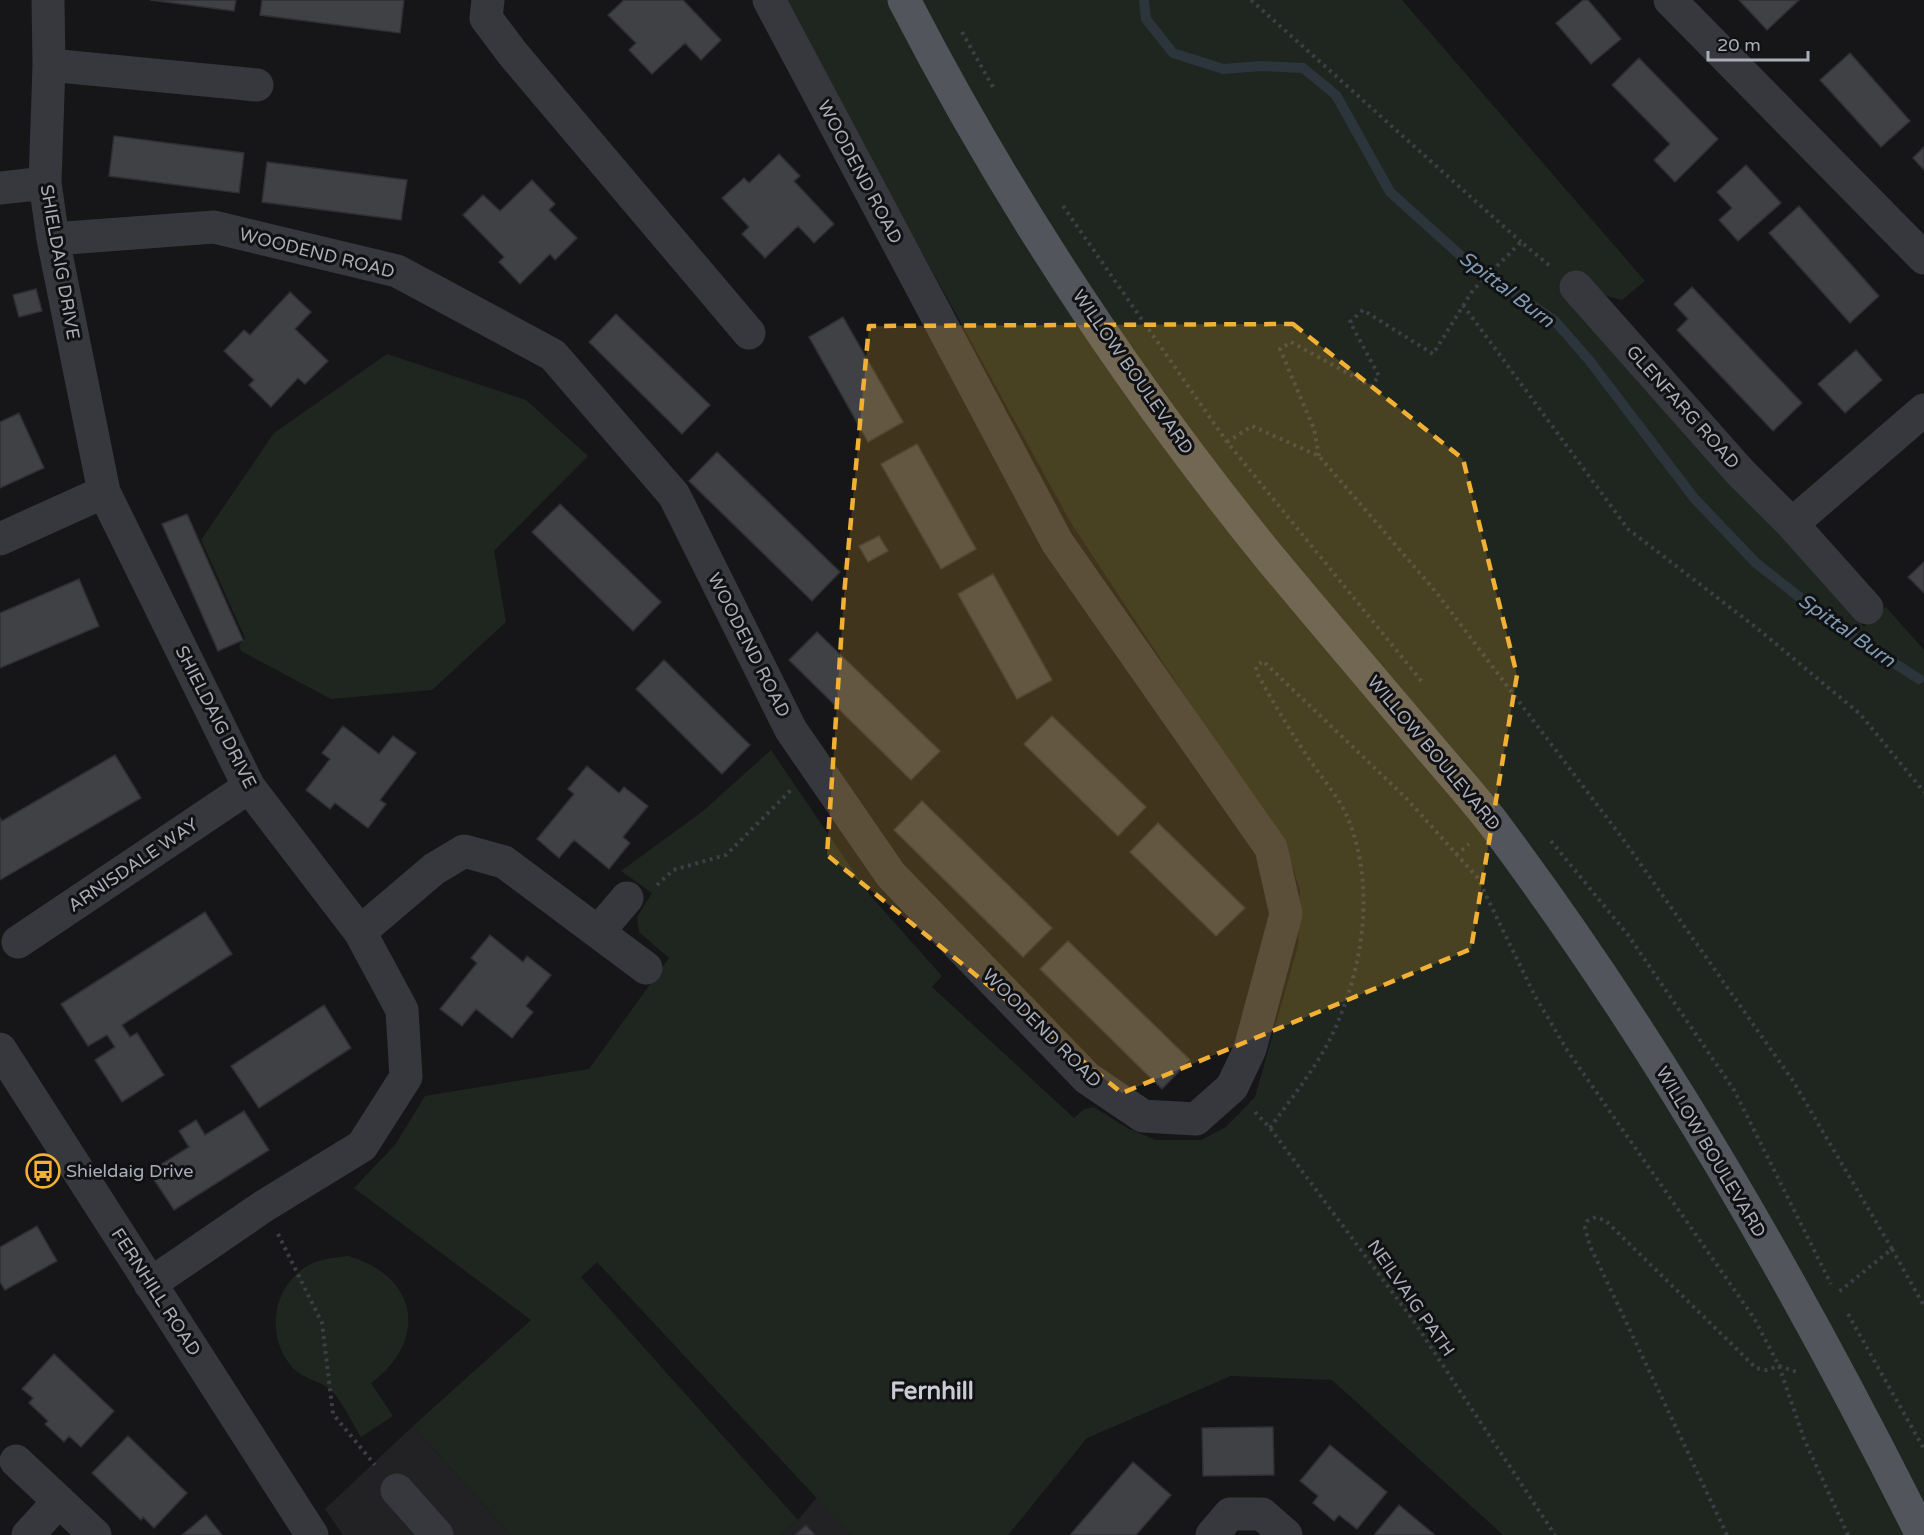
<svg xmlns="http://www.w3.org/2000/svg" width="1924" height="1535" viewBox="0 0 1924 1535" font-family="'Varela Round',sans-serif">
<rect width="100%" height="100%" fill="#161618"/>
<!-- built -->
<path fill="#222225" d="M413,1426l98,109h-168l-18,-26z
M817,1497l34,38h-70l17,-15z"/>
<!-- green -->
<path fill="#1e261f" d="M783,0h619l243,281 -23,19 -15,-4 -21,-17 -22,13 300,335 22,-20 38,43v885h-421l-171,-155 -101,-4 -144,62 -79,97h-157l-254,-273 -16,15 217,243 -17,15h-270l-98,-109 118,-106 -177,-132 41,-43 30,-49 164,-27 80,-111 -30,-26 -2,-15 15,-24 -31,-22 82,-60 68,-61 98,144 73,82 -10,11 142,131 10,-9 10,-2 33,21 29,12h45l25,-13 29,-30 43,-151 2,-55 -12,-39 -217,-329z
M387,354l139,46 62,56 -94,95 12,71 -74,68 -101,9 -90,-48 -2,-6 6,-7 -44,-98 73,-107z
M348,1256c70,20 81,84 23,127l22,33 -32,21c-7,-11 -23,-44 -34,-50 -12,-7 -25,-9 -35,-20 -26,-30 -20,-77 12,-99 13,-9 28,-10 44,-12z"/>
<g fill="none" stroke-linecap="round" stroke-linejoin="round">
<!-- stream -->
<path stroke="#2c353c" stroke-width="10" d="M1144,0l2,19 27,34 50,16 39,-3 41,2 33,27 54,97 70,63 95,66 34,39 105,138 62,65 80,63 83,53"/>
</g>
<!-- building -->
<path fill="#404145" stroke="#303034" stroke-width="1.5" d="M150,0h86l-2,11z
M262,0h142l-4,33 -140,-18z
M624,0h59l38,40 -20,20 -16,-17 -33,31 -23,-24 7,-7 -28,-28z
M1583,0h5l33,39 -30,25 -35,-41z
M1739,0h60l-32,30z
M1850,53l60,68 -29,26 -61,-67z
M1639,58l79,81 -43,43 -21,-22 16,-16 -58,-59z
M114,136l130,17 -5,40 -130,-17z
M1924,147v23l-11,-12z
M779,154l21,22 -6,5 40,43 -20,19 -16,-17 -33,32 -23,-24 7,-7 -27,-29 22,-20 5,5z
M267,162l140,18 -6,40 -139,-18z
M1746,165l35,38 -43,38 -19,-21 13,-12 -15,-16z
M532,180l23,24 -6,6 28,28 -22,22 -5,-6 -30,30 -21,-22 5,-5 -41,-42 20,-20 17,16z
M1799,206l80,90 -29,27 -81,-90z
M1692,287l110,116 -29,28 -96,-101 11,-11 -14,-15z
M36,289l6,22 -23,6 -6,-22z
M290,292l21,20 -16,17 33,32 -23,23 -7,-6 -27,29 -22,-22 5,-5 -30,-29 20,-21 6,5z
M616,314l94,91 -28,29 -93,-92z
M843,317l60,105 -35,20 -59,-105z
M1856,350l26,30 -37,33 -27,-29z
M19,413l25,55 -44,20v-66z
M917,444l59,105 -35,20 -60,-105z
M717,452l123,120 -28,29 -123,-120z
M560,504l101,98 -28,29 -101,-99z
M187,514l56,126 -25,11 -56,-127z
M879,536l9,15 -20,11 -9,-16z
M1924,562v31l-16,-16z
M993,574l59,106 -35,19 -59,-105z
M79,579l20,47 -99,42v-55z
M817,632l123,119 -29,29 -122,-120z
M664,660l86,85 -28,29 -86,-85z
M1052,716l94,91 -28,29 -94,-92z
M343,726l36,28 14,-18 23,17 -36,47 6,4 -18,24 -33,-25 -5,6 -24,-19 24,-31 -8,-6z
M115,755l26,43 -141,82v-62l2,3z
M587,766l32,27 5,-6 24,19 -25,31 7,6 -21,26 -35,-29 -15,18 -22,-19 37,-45 -6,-5z
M922,801l130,127 -29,29 -129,-127z
M1158,823l87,85 -29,28 -86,-84z
M205,912l27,42 -110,71 8,12 7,-4 27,42 -42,27 -27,-42 20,-13 -8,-12 -19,11 -27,-42z
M490,935l33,27 4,-6 24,19 -25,31 7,6 -21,26 -36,-29 -14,17 -22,-17 37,-46 -6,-5z
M1068,941l122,119 -28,29 -122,-120z
M324,1005l27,43 -92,60 -28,-42z
M244,1111l25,39 -95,60 -25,-38 40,-25 -10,-16 17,-11 9,15z
M37,1226l20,35 -52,29 -5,-8v-35z
M54,1354l60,57 -33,36 -12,-11 -5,6 -19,-18 3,-3 -19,-18 4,-5 -11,-9z
M1273,1427l1,48 -71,1 -1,-48z
M128,1436l59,57 -33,35 -11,-11 -2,3 -49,-47z
M1330,1445l57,47 -30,37 -18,-14 -5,6 -21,-18 5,-7 -18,-15z
M1133,1462l38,33 -35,40h-66z
M1399,1505l36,30h-61z
M206,1515l16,20h-40z
M806,1525l9,10h-20z"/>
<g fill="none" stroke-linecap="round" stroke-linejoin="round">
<!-- path -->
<path stroke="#3d3f44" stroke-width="4" stroke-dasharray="3 4.5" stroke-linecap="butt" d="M1251,0l270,242
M962,32l32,57
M1063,206l164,236 196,241
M1463,305l165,224 130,100 102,85 64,78
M1227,442l25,-16 67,30 117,136 187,247 170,242 99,168 -56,45
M1319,456l-5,-27 -34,-80 11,-7 80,44 8,-10 -29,-54 13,-12 70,44 40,-64 48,-48 29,24
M1551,841l77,94 106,155 97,194
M1456,855l13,-11
M657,885l16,-15 53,-15 66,-66
M1255,1112l15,16 143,192 142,215
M1270,1128c22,-31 47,-61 63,-95 31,-67 43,-148 14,-217 -9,-20 -26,-39 -38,-57 -19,-28 -36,-57 -52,-86l-1,-6 7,-6 143,137 71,79 58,119 32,54 187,268 25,48 25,73 44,96
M278,1234l44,89 11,91 42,51
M1892,1249l32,57
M1848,1314l76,135
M1727,1535l-137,-289 -5,-18 2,-7 9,-4 10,4 150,147 10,2 13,-4 21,7"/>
<!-- minor -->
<path stroke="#37383d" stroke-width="33" d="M48,0l1,65 -4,118 8,56 51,253 145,295 111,145 42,78 4,67 -44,69 -98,60 -114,78
M488,0l-2,18 27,36 236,279
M1670,0l254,258
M49,65l208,20
M0,188l45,-5
M53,239l161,-12 183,44 156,84 121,140 117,235 100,145 196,203 56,38 53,3 36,-32 18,-38 36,-135 -15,-66 -214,-306 -288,-542
M1576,287l164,185 52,52 75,84
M1792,524l132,-114
M0,539l104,-47
M360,932l74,-63 30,-18 40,11 142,106
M598,932l29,-34
M18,942l231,-155
M0,1049l312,486
M16,1461l79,74
M397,1490l40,45
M28,1535l31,-34
M1212,1535l18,-21h32l24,21"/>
<!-- major -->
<path stroke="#53555c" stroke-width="33" d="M904,0c101,196 227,387 366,558 53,64 108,128 162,192 21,25 45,51 65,78 165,221 302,461 425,707"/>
</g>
<!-- marked area -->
<path fill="#f2b134" fill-opacity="0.2" stroke="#f2b134" stroke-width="4.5" stroke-dasharray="12 8" stroke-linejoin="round" d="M1293,324l170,135 54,216 -46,274 -349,144 -295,-238 17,-260 25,-269z"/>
<!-- icons -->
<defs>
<symbol id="bus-ring" viewBox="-11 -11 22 22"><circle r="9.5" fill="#111113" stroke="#f2b134" stroke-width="1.5"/><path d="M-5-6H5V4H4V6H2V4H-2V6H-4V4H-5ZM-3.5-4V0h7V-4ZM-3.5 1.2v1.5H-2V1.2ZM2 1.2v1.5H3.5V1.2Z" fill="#f2b134"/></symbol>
</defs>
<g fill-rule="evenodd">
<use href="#bus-ring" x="24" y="1152" width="38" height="38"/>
</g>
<g text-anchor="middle" stroke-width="6" stroke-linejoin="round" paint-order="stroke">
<!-- street labels -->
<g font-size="18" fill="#a8adb8" stroke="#111113">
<text transform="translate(860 172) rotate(62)" y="6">WOODEND ROAD</text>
<text transform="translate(317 253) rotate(14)" y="6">WOODEND ROAD</text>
<text transform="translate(60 262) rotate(80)" y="6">SHIELDAIG DRIVE</text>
<text transform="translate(1133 372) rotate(55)" y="6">WILLOW BOULEVARD</text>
<text transform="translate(1683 407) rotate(48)" y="6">GLENFARG ROAD</text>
<text transform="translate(749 645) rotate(63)" y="6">WOODEND ROAD</text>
<text transform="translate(216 717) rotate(63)" y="6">SHIELDAIG DRIVE</text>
<text transform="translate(1434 753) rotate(50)" y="6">WILLOW BOULEVARD</text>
<text transform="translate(133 865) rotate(-34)" y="6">ARNISDALE WAY</text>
<text transform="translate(1042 1028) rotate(45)" y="6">WOODEND ROAD</text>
<text transform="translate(1711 1152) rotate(59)" y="6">WILLOW BOULEVARD</text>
<text transform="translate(156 1292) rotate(57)" y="6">FERNHILL ROAD</text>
<text transform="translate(1411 1298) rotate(55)" y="6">NEILVAIG PATH</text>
</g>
<!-- poi labels -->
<g font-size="18" fill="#a8adb8" stroke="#111113" text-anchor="start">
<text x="66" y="1177">Shieldaig Drive</text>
</g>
<!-- water labels -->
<g font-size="20" font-style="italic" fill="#7f9bb3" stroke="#111113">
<text transform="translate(1507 289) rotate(37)" y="7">Spittal Burn</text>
<text transform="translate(1847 630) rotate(35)" y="7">Spittal Burn</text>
</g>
<!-- district labels -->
<g font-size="24" font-weight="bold" fill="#c9ccd4" stroke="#111113">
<text x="932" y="1399">Fernhill</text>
</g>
</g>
<!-- scale -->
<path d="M1708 51v9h100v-9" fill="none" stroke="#a8adb8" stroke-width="3"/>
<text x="1717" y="51" font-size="18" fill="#a8adb8" stroke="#111113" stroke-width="4.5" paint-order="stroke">20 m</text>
</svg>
